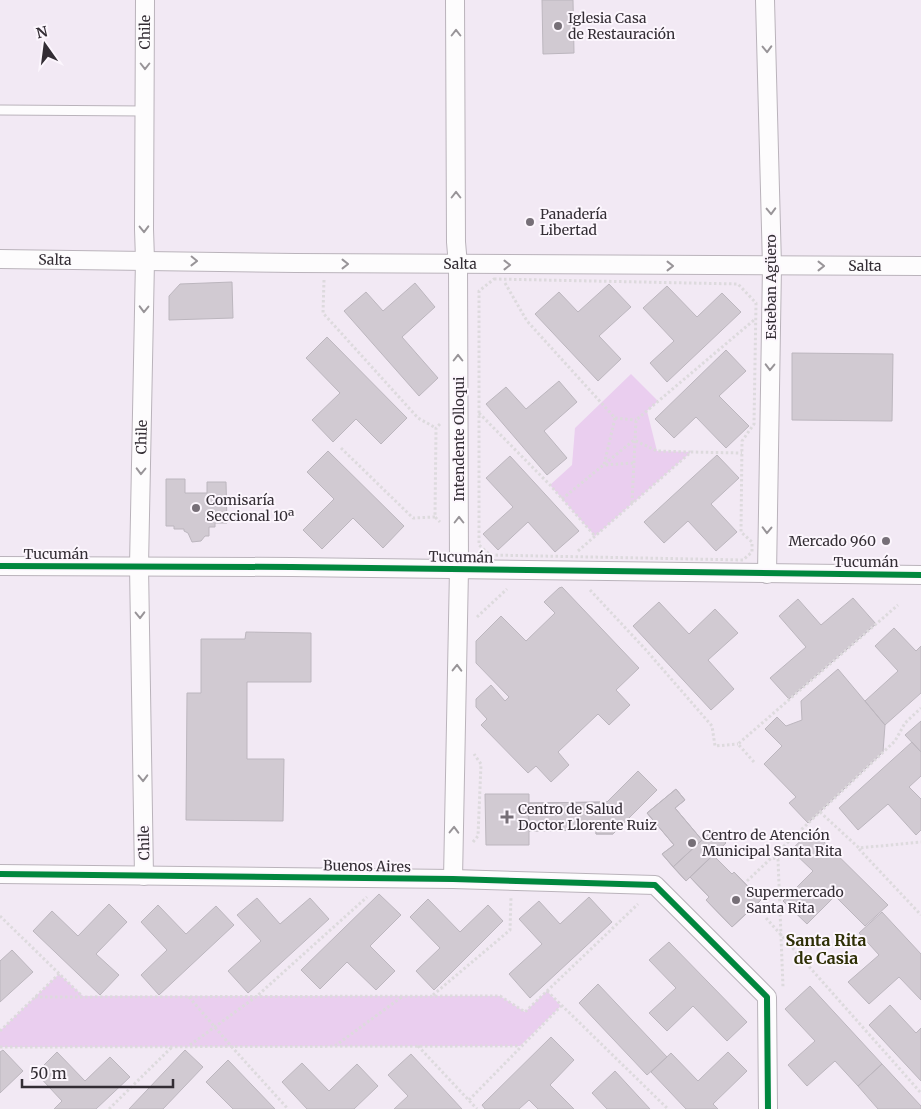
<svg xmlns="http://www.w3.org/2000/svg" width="921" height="1109" viewBox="0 0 921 1109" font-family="Merriweather,serif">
<rect width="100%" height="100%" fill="#f2e9f4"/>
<!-- green -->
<path fill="#eaceef" d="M631,374l27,27 -11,10 10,40 34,1 -96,84 -45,-51 22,-20 3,-37z
M59,974l24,22h417l25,16 22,-21 14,15 -41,40 -520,1v-16z"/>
<!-- building -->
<path fill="#d1cad2" stroke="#bcb6be" d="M542,0h31l1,53 -31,1z
M232,282l1,36 -64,2v-24l11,-12z
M415,283l20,24 -33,30 36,41 -19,18 -75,-85 22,-19 17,19z
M609,284l22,23 -32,29 22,23 -23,22 -63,-67 24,-22 19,20z
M667,286l30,31 25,-24 19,19 -74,70 -17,-19 24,-22 -31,-33z
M327,337l80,81 -26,26 -25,-25 -23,23 -21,-22 28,-27 -34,-35z
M726,350l20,21 -27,25 30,30 -23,22 -30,-31 -22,21 -19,-19z
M792,353l101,1 -1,67 -100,-1z
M559,381l18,21 -33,29 23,27 -20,17 -61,-71 20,-17 20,22z
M328,451l76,75 -21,22 -30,-30 -31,31 -19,-19 31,-31 -27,-27z
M717,455l22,23 -28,26 26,28 -21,19 -28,-30 -24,22 -20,-21z
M510,456l69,75 -24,21 -27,-30 -30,28 -15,-16 30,-27 -27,-29z
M166,479h19v14h22v-11h19l1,41h-12v4h-6v9h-4l-4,5 -9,1 -4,-9 -4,-2v-2h-10v-3h-8z
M562,587l77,81 -23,22 14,15 -21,20 -11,-11 -40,38 11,13 -18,17 -15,-16 -8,7 -47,-48 6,-6 -11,-12v-8l15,-14 14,16 4,-4 -33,-34v-22l25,-25 25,25 29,-28 -11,-11 15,-14z
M853,598l23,26 -87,75 -19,-21 36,-31 -27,-31 19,-17 23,26z
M659,602l30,32 26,-25 23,24 -30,27 26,29 -23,21 -78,-84z
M894,628l22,23 5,-5v47l-36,32 -20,-24 33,-30 -23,-25z
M246,632l65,1v49h-64v77h37l-1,62 -97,-1 1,-127h14v-54h44z
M838,669l47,56 -2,27 -75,71 -19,-20 7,-6 -32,-33 18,-18 -17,-17 12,-12 9,9 16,-6 -1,-19z
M921,721v31l-16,-17z
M912,742l9,10v24l-12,11 12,12v31l-5,5 -28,-31 -30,26 -19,-22z
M638,771l19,19 -44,44h-17v-4l-67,1 -1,-28 79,-1z
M638,771l19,19 -44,44h-17v-4l-67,1 -1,-28 79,-1z
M676,789l9,11 -10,8 27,32 11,-10 13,13 -13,12 19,19 2,-2 27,28 -29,27 -26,-27 3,-3 -19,-20 -4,4 -24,-27 12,-9 -27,-32z
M676,789l9,11 -10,8 27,32 -29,27 -11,-13 12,-9 -27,-32z
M485,794h44v51h-43z
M713,830l13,13 -40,38 -13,-14z
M812,830l76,75 -23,21 -30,-30 -28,28 -24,-23 30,-30 -22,-21z
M713,855l19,19 2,-2 27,28 -29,27 -26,-27 3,-3 -19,-20z
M379,894l22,21 -31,31 25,25 -19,19 -29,-28 -27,27 -19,-19z
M589,897l23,25 -82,76 -21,-24 33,-30 -23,-25 20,-18 21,23z
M257,898l23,26 30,-26 19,21 -81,74 -20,-22 33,-30 -24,-26z
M428,899l32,33 28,-27 15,16 -69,69 -18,-19 24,-23 -30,-31z
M109,904l18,18 -31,32 23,21 -19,20 -67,-64 19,-20 26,25z
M158,905l28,29 30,-28 18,19 -75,70 -18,-20 26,-25 -26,-28z
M882,912l39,42v46l-22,-23 -30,27 -21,-22 31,-27 -20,-22z
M669,942l78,80 -20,19 -34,-35 -26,25 -18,-18 27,-25 -27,-28z
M12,950l21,22 -33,30v-41z
M598,984l69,73 -20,18 -68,-72z
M810,986l72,78 -24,22 -23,-25 -28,25 -19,-21 27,-24 -30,-32z
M890,1005l26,28 5,-5v53l-52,-56z
M551,1037l23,23 -24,25 24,24h-36l-9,-9 -10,9h-34l-3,-4z
M3,1050l20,21 -23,22v-41z
M185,1050l18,17 -40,42h-34z
M57,1052l28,29 25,-24 20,20 -34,32h-42l8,-8 -26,-28z
M728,1052l19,19 -34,33 5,5h-32l-35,-37 20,-19 27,28z
M411,1054l51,55h-68l14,-13 -20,-21z
M228,1060l47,49h-42l-27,-27z
M302,1063l27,28 28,-27 21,22 -24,23h-47l-25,-27z
M882,1064l39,42v3h-43l-20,-23z
M615,1071l35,38h-43l-15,-16z"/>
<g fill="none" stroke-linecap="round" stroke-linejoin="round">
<defs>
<path id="service" d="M0,110l145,1"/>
<g id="minor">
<path d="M765,0l7,266 -5,308"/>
<path id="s1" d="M0,259l296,4 625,3"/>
<path d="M0,566l292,1 629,8"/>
<path d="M0,874l453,5 202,6 112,112 1,112"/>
<path id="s2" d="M144,876l-5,-310 6,-306 -1,-31 1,-229"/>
<path d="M453,879l6,-310 -1,-304 -2,-23 -1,-242"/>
</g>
</defs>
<!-- service casing -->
<use href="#service" stroke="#bab3bb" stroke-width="11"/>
<!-- minor casing -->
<use href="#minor" stroke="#bab3bb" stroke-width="20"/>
<!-- path -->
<path stroke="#dddadd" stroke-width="3" stroke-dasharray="2.5 2.5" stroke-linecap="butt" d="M494,279l244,5 18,19 -2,121 -12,17 -1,91 11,10v10l-9,8 -253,-5 -11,-10v-254z
M324,280l-1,33 95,105 18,10
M505,283l22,38 88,97 21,2
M479,413l71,72 45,51
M615,418l-11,47 29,-2
M440,424l-4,4 -1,89 5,5
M341,448l72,70 22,-1
M562,499l72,-59 23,11 33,1
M632,503l4,-83 118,-100
M578,551l113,-99 51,1
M590,590l56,60 66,76 3,20 23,-2
M477,617l30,-28
M754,762l-16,-18 160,-139
M820,812l39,36 62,-6
M473,842l5,-6 3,-72 -7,-10
M859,849l62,66
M773,858l5,1 5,128
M747,881l148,-140 10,-18 16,-15
M0,916l82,80
M766,918l155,175
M547,991l121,118
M433,995l77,-65 1,-33
M35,997l465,-1 25,16 113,-108
M189,997l42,49 57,63
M0,1031l59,-57
M190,1045l67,-49 110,-99
M335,1046l68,-50
M418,1046l59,63
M0,1047l520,-1
M469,1100l92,-94
M109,1109l64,-63"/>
<!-- service -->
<use href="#service" stroke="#fdfcfd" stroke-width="9"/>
<!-- minor -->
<use href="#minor" stroke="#fdfcfd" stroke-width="18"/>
<defs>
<path id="cycleway" d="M0,566l292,1 629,8
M0,874l453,5 202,6 112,112 1,112"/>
</defs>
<!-- cycleway casing -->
<use href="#cycleway" stroke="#fcf6fd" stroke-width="9"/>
<!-- cycleway -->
<use href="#cycleway" stroke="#00873e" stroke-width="6"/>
</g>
<!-- one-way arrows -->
<defs><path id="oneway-chevron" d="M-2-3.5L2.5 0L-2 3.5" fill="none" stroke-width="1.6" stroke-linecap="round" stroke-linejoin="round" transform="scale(1.25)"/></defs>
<g stroke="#989498">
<use href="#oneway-chevron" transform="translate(456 33) rotate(-90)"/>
<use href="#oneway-chevron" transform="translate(767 49) rotate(88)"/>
<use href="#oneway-chevron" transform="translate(145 66) rotate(90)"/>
<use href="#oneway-chevron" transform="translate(456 195) rotate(-90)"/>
<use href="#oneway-chevron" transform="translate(771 211) rotate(88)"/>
<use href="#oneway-chevron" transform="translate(144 229) rotate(89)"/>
<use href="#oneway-chevron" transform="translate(194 261) rotate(1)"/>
<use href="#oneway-chevron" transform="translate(345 264)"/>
<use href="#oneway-chevron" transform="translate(507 265)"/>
<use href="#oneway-chevron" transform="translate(670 266)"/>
<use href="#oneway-chevron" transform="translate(821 266)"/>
<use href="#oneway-chevron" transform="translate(144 309) rotate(91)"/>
<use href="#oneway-chevron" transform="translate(458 358) rotate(-90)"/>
<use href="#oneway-chevron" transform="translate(770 367) rotate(91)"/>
<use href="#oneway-chevron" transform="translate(141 471) rotate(91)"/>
<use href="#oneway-chevron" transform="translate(459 520) rotate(-90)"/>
<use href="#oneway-chevron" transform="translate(767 530) rotate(91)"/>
<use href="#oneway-chevron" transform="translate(140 615) rotate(89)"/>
<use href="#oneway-chevron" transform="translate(457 668) rotate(-89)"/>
<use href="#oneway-chevron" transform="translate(143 778) rotate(89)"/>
<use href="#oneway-chevron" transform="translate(454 830) rotate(-89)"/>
</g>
<!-- markers -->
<g fill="#766f77" stroke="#fcf6fd" stroke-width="2">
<circle cx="558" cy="26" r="5"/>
<circle cx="530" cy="222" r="5"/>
<circle cx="196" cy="508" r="5"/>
<circle cx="886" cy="541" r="5"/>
<path d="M504.5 809.5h5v5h5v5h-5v5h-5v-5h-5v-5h5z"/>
<circle cx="692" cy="843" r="5"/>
<circle cx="736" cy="900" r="5"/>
</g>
<g text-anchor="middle" stroke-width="4" stroke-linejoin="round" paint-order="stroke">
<!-- poi labels -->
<g font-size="14" fill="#332d34" stroke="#fcf6fd" text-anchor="start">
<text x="568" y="23">Iglesia Casa<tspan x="568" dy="16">de Restauración</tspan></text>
<text x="540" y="219">Panadería<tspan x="540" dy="16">Libertad</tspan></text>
<text x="206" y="505">Comisaría<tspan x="206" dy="16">Seccional 10ª</tspan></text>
<text x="876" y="546" text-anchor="end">Mercado 960</text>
<text x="518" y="814">Centro de Salud<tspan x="518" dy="16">Doctor Llorente Ruiz</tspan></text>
<text x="702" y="840">Centro de Atención<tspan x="702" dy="16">Municipal Santa Rita</tspan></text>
<text x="746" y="897">Supermercado<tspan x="746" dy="16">Santa Rita</tspan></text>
</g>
<!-- street labels -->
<g font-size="14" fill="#332d34" stroke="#fcf6fd">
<text dy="5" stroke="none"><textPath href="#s2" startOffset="844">Chile</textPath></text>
<text dy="5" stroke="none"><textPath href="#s1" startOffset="55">Salta</textPath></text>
<text dy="5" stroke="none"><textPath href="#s1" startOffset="460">Salta</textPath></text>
<text dy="5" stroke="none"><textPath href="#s1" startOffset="865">Salta</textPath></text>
<text transform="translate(771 287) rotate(-90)" y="5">Esteban Agüero</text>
<text dy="5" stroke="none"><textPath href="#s2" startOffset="439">Chile</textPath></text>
<text transform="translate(459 439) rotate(-90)" y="5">Intendente Olloqui</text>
<text x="56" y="559">Tucumán</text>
<text transform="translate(461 557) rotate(1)" y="5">Tucumán</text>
<text x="866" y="567">Tucumán</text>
<text transform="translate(144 843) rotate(-91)" y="5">Chile</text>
<text transform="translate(367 866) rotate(1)" y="5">Buenos Aires</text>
</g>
<!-- quarter labels -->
<g font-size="16" font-weight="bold" fill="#2e2f05" stroke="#fcf6fd">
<text x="826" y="946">Santa Rita<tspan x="826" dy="18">de Casia</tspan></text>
</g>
</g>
<!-- north arrow -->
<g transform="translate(45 45) rotate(346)" stroke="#fcf6fd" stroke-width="4" paint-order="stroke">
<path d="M0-4L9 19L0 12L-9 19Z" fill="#332d34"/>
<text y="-8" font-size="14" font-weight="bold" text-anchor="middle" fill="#332d34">N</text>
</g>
<!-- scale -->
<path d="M22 1079v8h151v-8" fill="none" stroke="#332d34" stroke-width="2.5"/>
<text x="30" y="1079" font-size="15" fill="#332d34" stroke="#fcf6fd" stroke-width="4" paint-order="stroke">50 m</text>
</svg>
